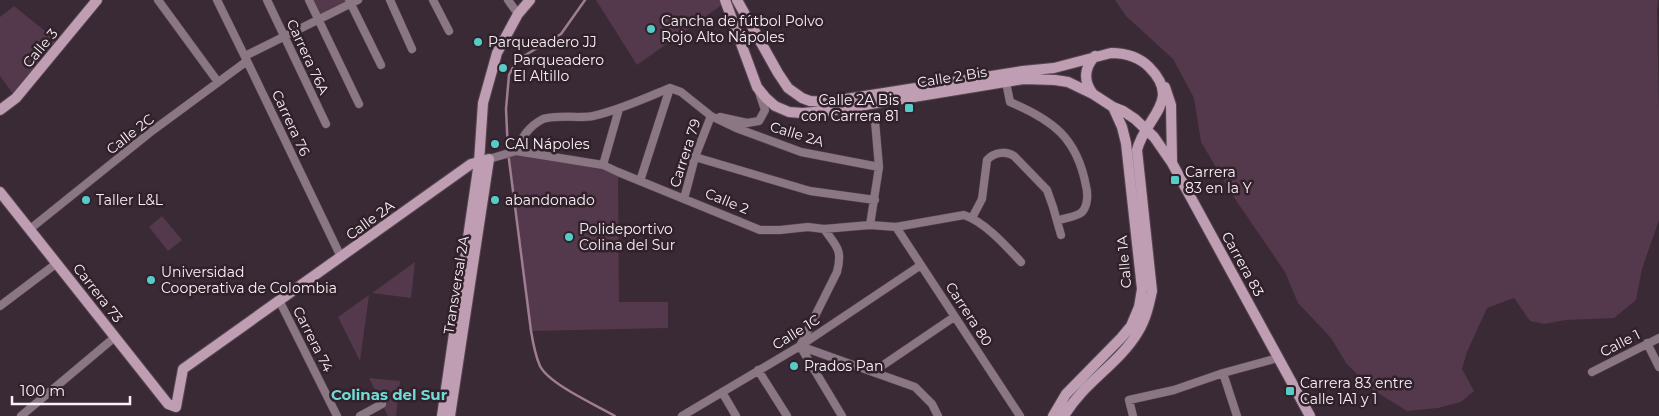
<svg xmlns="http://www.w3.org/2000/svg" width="1659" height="416" viewBox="0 0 1659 416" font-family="Montserrat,sans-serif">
<rect width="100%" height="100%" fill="#3a2a35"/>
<!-- green -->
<path fill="#54384b" d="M309,0h49l-40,19z
M596,0h129l1,2 -89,63z
M1115,0h543l-1,11 2,97v112l-17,49 -6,31 -22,18 -48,2 -22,4 -14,-3 -16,-23 -27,10 -20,44 -5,17 12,22 -13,11 -23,6 -31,3 -37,-23 -24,-25 -15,-25 -33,-35 -13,-31 -52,-76 -32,-54 -7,-44 -21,-39 -47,-43z
M14,6l47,38 -45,54 -16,-22v-59z
M508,152l95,13 15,7 1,130h49v26l-137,3z
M162,216l20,24 -14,11 -19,-24z
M415,262l-4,36 -39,-5z
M369,295l-9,66 -22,-44z
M369,378l31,3 -4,35h-8z"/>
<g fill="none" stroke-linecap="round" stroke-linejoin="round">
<!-- stream -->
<path stroke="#9f7d93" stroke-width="2.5" d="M585,0l-24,34 -44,26 -8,15 -3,34 2,43 23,179c2,12 4,24 9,35 9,18 56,39 75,50"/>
<defs>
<path id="street" d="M158,0l60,82
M217,0l30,61 94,196
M267,0l59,124
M309,0l50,104
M349,0l32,65
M390,0l22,49
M433,0l16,31
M508,0l10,14
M245,56l113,-56
M1006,82l4,20c43,18 67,36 76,84 2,7 2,20 -4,26 -5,5 -18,6 -25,9
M720,117l27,6 12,-2 6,-11 -6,-18
M516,151c6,-14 13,-25 27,-32 13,-5 35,0 50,-3 27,-6 52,-18 77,-28l11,4 30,24 25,12 65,24 78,15
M695,157l115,34 65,9
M489,159l27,-8 87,14 15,7 142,58h20l28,-3 16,2 46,-4 26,2 68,-12c21,7 42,31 57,47
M603,165l16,-56
M640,181l30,-93
M684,199l11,-42 16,-41
M972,218l10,-19 5,-39c6,-7 18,-10 27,-4l33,34 6,17 8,28
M870,225l9,-58 -4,-46
M896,227l124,189
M30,229l122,-98 95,-70
M279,300l58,116
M0,306l57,-43
M1647,343l12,24
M801,344l36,-72c6,-23 -1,-26 -13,-43
M800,346l115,41 17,17 6,12
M800,346l42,70
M758,370l29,46
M873,372l81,-55
M1592,372l67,-34
M1223,373l14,43
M722,392l14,24
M21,416l94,-79
M360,416l22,-12
M682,416l118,-70 121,-81
M1133,416l-4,-16 45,-10 49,-17 55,-15"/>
<path id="secondary" d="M725,0l32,87 9,11 9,8 14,6 13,1 26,-2 196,-32 31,1 13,2 25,12 20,13 10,4 12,8 19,18 18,26 138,253
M737,0l41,73 10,15 14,10 8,3 17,1 196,-31 31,-3 57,-15c14,0 28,4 38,14 34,34 -4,50 -12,83l15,141c-3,14 -6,28 -14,41 -19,32 -55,51 -74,84
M1165,87l6,18 1,57
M1093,94c-10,-13 -9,-26 2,-38
M0,110l16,-12 81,-98
M0,192l168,212 8,3 7,-38 288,-205 18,-5 -39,257
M442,416l37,-254 4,-59 14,-50 21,-39 12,-14
M1053,416l13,-22 55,-56 10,-12 8,-19 3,-18 -16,-146 -4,-16 -9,-20"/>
</defs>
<!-- street casing -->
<use href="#street" stroke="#554650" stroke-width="9"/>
<!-- secondary casing -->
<use href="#secondary" stroke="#554650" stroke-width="12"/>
<!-- street -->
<use href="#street" stroke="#8b7684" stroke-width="8"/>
<!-- secondary -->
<use href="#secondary" stroke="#bf9eb3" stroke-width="10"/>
</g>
<!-- markers -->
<g fill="#55cdc6" stroke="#30212b" stroke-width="2">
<circle cx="651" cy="29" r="5"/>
<circle cx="478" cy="42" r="5"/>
<circle cx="503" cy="68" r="5"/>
<rect x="904" y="103" width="10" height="10" rx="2.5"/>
<circle cx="495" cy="144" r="5"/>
<rect x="1170" y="175" width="10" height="10" rx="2.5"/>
<circle cx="86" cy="200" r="5"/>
<circle cx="495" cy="200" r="5"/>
<circle cx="569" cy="237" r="5"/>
<circle cx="151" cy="280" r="5"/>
<circle cx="794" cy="366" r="5"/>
<rect x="1285" y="386" width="10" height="10" rx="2.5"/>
</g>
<g text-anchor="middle" stroke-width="5" stroke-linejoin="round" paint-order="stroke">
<!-- poi labels -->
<g font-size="14" fill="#fbf0f6" stroke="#30212b" text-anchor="start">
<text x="661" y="26">Cancha de fútbol Polvo<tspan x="661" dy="16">Rojo Alto Nápoles</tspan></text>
<text x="488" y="47">Parqueadero JJ</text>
<text x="513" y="65">Parqueadero<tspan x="513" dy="16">El Altillo</tspan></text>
<text x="899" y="105" text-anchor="end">Calle 2A Bis<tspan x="899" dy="16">con Carrera 81</tspan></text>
<text x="505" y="149">CAI Nápoles</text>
<text x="1185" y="177">Carrera<tspan x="1185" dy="16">83 en la Y</tspan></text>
<text x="96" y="205">Taller L&amp;L</text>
<text x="505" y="205">abandonado</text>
<text x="579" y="234">Polideportivo<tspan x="579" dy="16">Colina del Sur</tspan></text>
<text x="161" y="277">Universidad<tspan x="161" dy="16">Cooperativa de Colombia</tspan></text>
<text x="804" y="371">Prados Pan</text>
<text x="1300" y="388">Carrera 83 entre<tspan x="1300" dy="16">Calle 1A1 y 1</tspan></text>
</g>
<!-- street labels -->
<g font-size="14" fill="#fbf0f6" stroke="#30212b">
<text transform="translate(40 48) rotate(-50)" y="5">Calle 3</text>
<text transform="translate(308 57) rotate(65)" y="5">Carrera 76A</text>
<text transform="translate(952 77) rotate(-9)" y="5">Calle 2 Bis</text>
<text transform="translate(291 123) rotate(65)" y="5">Carrera 76</text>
<text transform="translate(130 134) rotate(-38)" y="5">Calle 2C</text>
<text transform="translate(797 134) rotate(17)" y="5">Calle 2A</text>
<text transform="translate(685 153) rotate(-72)" y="5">Carrera 79</text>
<text transform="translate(727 201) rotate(22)" y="5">Calle 2</text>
<text transform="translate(370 220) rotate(-36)" y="5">Calle 2A</text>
<text transform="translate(1124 262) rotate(-95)" y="5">Calle 1A</text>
<text transform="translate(1243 264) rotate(61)" y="5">Carrera 83</text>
<text transform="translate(456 285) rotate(-81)" y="5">Transversal 2A</text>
<text transform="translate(98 293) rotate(52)" y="5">Carrera 73</text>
<text transform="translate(969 314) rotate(57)" y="5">Carrera 80</text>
<text transform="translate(796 332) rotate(-32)" y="5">Calle 1C</text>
<text transform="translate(313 339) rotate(63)" y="5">Carrera 74</text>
<text transform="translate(1620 343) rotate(-27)" y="5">Calle 1</text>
</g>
<!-- neighbourhood labels -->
<g font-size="15" font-weight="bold" fill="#71dcd5" stroke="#30212b">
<text x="389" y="400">Colinas del Sur</text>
</g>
</g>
<!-- scale -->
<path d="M12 396v8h118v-8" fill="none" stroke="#fbf0f6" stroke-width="2.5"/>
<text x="20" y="396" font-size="15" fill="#fbf0f6" stroke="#30212b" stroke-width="4" paint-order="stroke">100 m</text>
</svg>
